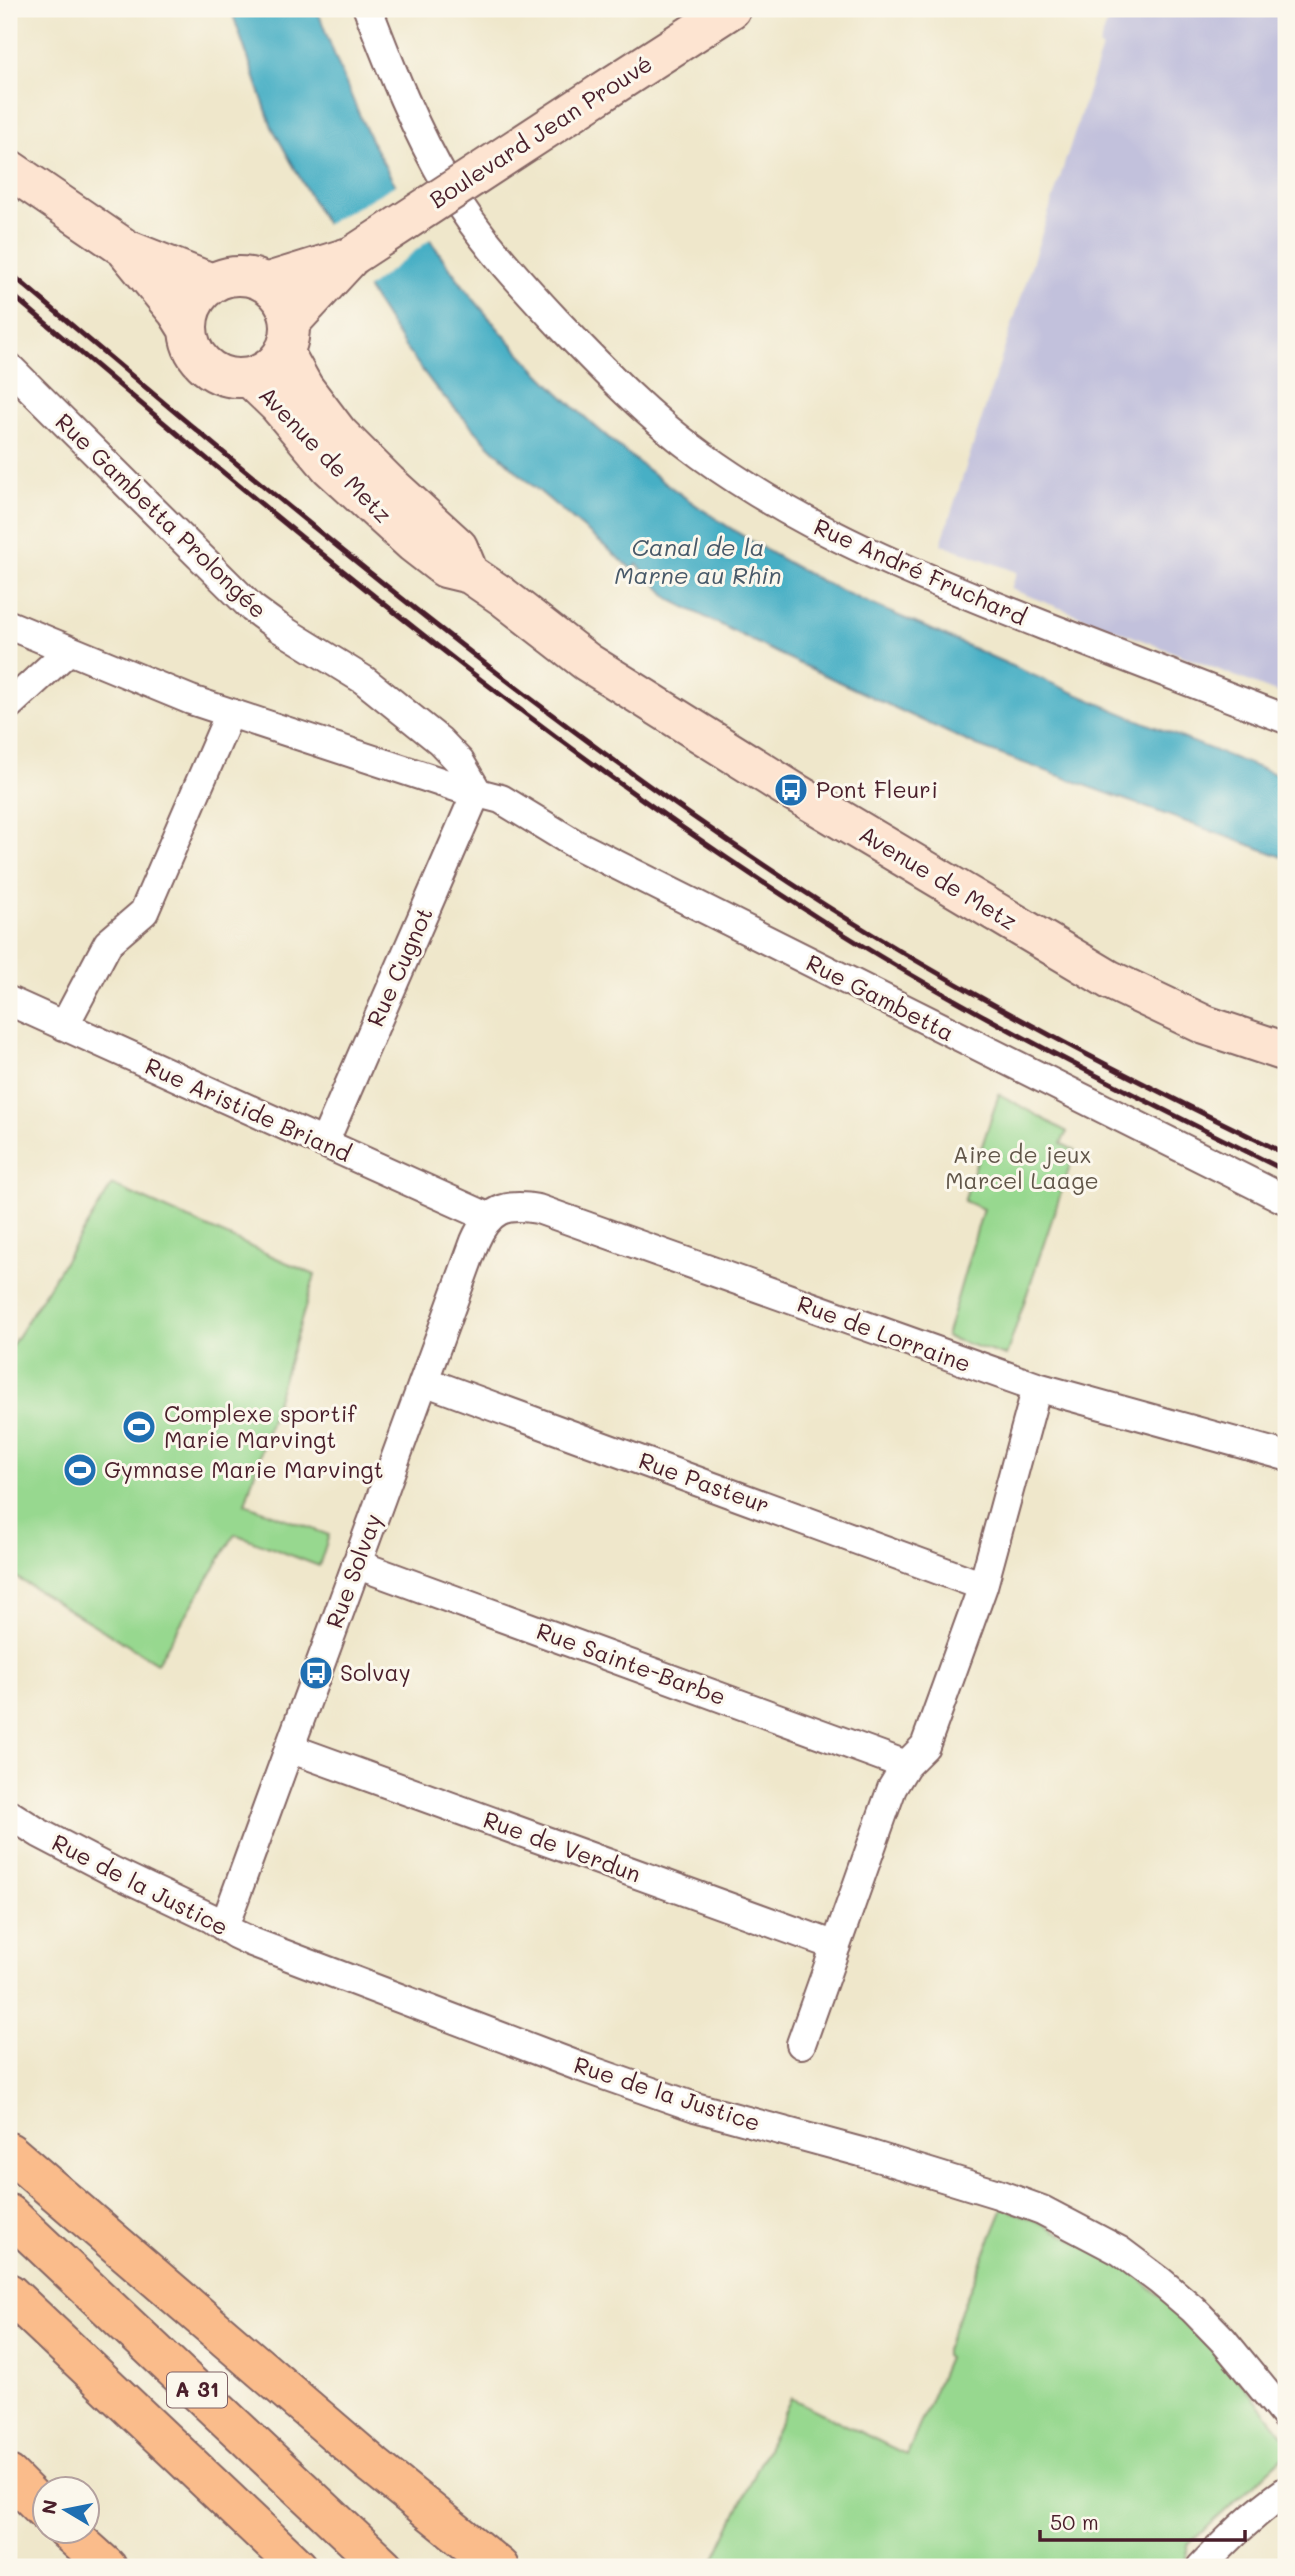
<svg xmlns="http://www.w3.org/2000/svg" width="1295" height="2576" viewBox="0 0 1295 2576" font-family="Mali,sans-serif">
<rect width="100%" height="100%" fill="#fbf7ec"/>
<filter id="ink" filterUnits="userSpaceOnUse"><feTurbulence type="fractalNoise" baseFrequency=".0143" numOctaves="2"/><feDisplacementMap in="SourceGraphic" scale="14" xChannelSelector="R" yChannelSelector="G"/><feConvolveMatrix kernelMatrix="1 2 1 2 8 2 1 2 1" color-interpolation-filters="sRGB"/></filter>
<filter id="wash" filterUnits="userSpaceOnUse"><feTurbulence type="fractalNoise" baseFrequency=".00686" numOctaves="4" result="noise"/><feDisplacementMap in="SourceGraphic" scale="28" xChannelSelector="R" yChannelSelector="G"/><feGaussianBlur stdDeviation="1.57" result="paint"/><feColorMatrix in="noise" values="0 0 0 0 0 0 0 0 0 0 0 0 0 0 0 0 0 1.4 0 .05"/><feComposite in="paint" operator="in"/></filter>
<g filter="url(#wash)">
<rect width="100%" height="100%" fill="#efe7cb"/>
<!-- industrial -->
<path fill="#c2c1dc" d="M1112,9h174v687l-275,-107 6,-17 -76,-28 161,-496 -3,-2z"/>
<!-- green -->
<path fill="#97d88f" stroke="#707c5d" stroke-width="2" d="M999,1094l68,38 -6,11 14,8 -69,205 -60,-19 37,-128 -19,-8z
M112,1185l203,90 -70,229 84,31 -10,31 -84,-32 -78,129 -148,-90v-223z
M1003,2208l35,13 90,47 72,63 86,107v17l-98,90 -5,22h-472l80,-169 116,57 41,-97 -3,-2v-6z"/>
<!-- water -->
<path fill="#46afc5" stroke="#486778" stroke-width="2" d="M231,9h86c17,46 35,93 57,137 94,182 247,325 425,423 48,27 102,47 153,70 110,50 221,97 334,139v80l-309,-112 -200,-93 -106,-53 -34,-36 -4,6 -107,-90 -39,-37 -51,-55 -31,-41 -83,-129 -50,-91z"/>
<!-- pier -->
<path fill="#efe7cb" d="M399,183l34,54 -69,54 -41,-65z"/>
</g>
<g filter="url(#ink)">
<g fill="none" stroke-linecap="round" stroke-linejoin="round">
<defs>
<path id="street" d="M368,9c23,60 47,121 80,177 29,50 71,95 110,137 45,47 90,94 143,132 104,76 223,123 342,170 81,31 162,63 243,94
M9,367l243,241 26,19 86,53 76,61 20,21 17,29
M9,625l182,75 268,88 42,11 74,45 711,356
M9,705l59,-54
M9,1001l479,216
M64,1026l44,-83 36,-31 86,-199
M324,1143l153,-352
M424,1381l559,205
M356,1564l550,201
M289,1748l547,198
M9,1814l30,19 73,38 99,47 24,16 17,8 326,124 117,41 166,45 137,42 44,16 78,41 40,30 33,28 30,31 63,77
M224,1927l251,-686c14,-32 30,-38 63,-32l499,178 249,69
M801,2044l91,-256 14,-23 19,-19 58,-160 54,-199
M1201,2567c27,-28 53,-54 85,-76"/>
<path id="secondary" d="M601,93l130,-84
M9,169l117,80 86,34
M127,251l50,61 10,16
M188 327a51 51 0 1 1 102 0a51 51 0 1 1-102 0Z
M265,283l87,-27
M290,323l62,-67
M284,352l20,36 34,45 50,50 70,64 8,19
M250,378l28,27 52,62 84,77 31,24 25,6 32,22 85,66 204,128 319,190 95,45 81,27"/>
<path id="highway" d="M9,2152l365,314 125,101
M9,2214l375,353
M9,2293l289,274
M9,2475l37,37
M66,2530l41,37"/>
</defs>
<!-- street casing -->
<use href="#street" stroke="#846563" stroke-width="32"/>
<!-- secondary casing -->
<use href="#secondary" stroke="#846563" stroke-width="42"/>
<!-- highway casing -->
<use href="#highway" stroke="#846563" stroke-width="42"/>
<!-- street -->
<use href="#street" stroke="#fff" stroke-width="28"/>
<!-- secondary -->
<use href="#secondary" stroke="#fde4d1" stroke-width="38"/>
<!-- highway -->
<use href="#highway" stroke="#fabc8b" stroke-width="38"/>
<!-- rail -->
<path stroke="#4a1f2b" stroke-width="5" d="M9,272c263,222 525,447 816,633 148,94 304,173 461,249
M9,292c260,220 521,443 809,626 150,96 309,174 468,253"/>
<defs>
<path id="secondary-bridge" d="M352,256l249,-163"/>
</defs>
<!-- secondary-bridge casing -->
<use href="#secondary-bridge" stroke="#846563" stroke-width="42" stroke-linecap="butt"/>
<!-- secondary-bridge -->
<use href="#secondary-bridge" stroke="#fde4d1" stroke-width="38"/>
</g>
</g>
<!-- icons -->
<defs>
<symbol id="bus-disc" viewBox="-11 -11 22 22"><circle r="9.5" fill="#1f6fb2" stroke="#fbf7ec"/><path d="M-5-6H5V4H4V6H2V4H-2V6H-4V4H-5ZM-3.5-4V0h7V-4ZM-3.5 1.2v1.5H-2V1.2ZM2 1.2v1.5H3.5V1.2Z" fill="#fff"/></symbol>
<symbol id="stadium-disc" viewBox="-11 -11 22 22"><circle r="9.5" fill="#1f6fb2" stroke="#fbf7ec"/><path d="M0-5a6.5 5 0 1 0 0 10a6.5 5 0 1 0 0-10ZM-3.5-1.8h7v3.6h-7Z" fill="#fff"/></symbol>
</defs>
<g fill-rule="evenodd">
<use href="#bus-disc" x="772" y="771" width="38" height="38"/>
<use href="#stadium-disc" x="120" y="1408" width="38" height="38"/>
<use href="#stadium-disc" x="61" y="1451" width="38" height="38"/>
<use href="#bus-disc" x="297" y="1654" width="38" height="38"/>
</g>
<g text-anchor="middle" stroke-width="6" stroke-linejoin="round" paint-order="stroke">
<!-- shield labels -->
<rect fill="#fbf7ec" stroke="#7f6065" stroke-width="2" x="167" y="2372.5" width="60" height="35" rx="5"/>
<g font-size="21" font-weight="bold" fill="#4a1f2b">
<text x="197" y="2397">A 31</text>
</g>
<!-- street labels -->
<g font-size="23" fill="#4a1f2b" stroke="#fbf7ec">
<text transform="translate(541 132) rotate(-33)" y="8">Boulevard Jean Prouvé</text>
<text transform="translate(325 455) rotate(46)" y="8">Avenue de Metz</text>
<text transform="translate(161 516) rotate(44)" y="8">Rue Gambetta Prolongée</text>
<text transform="translate(920 572) rotate(24)" y="8">Rue André Fruchard</text>
<text transform="translate(938 878) rotate(31)" y="8">Avenue de Metz</text>
<text transform="translate(400 967) rotate(-66)" y="8">Rue Cugnot</text>
<text transform="translate(880 998) rotate(27)" y="8">Rue Gambetta</text>
<text transform="translate(248 1110) rotate(24)" y="8">Rue Aristide Briand</text>
<text transform="translate(884 1334) rotate(20)" y="8">Rue de Lorraine</text>
<text transform="translate(704 1483) rotate(20)" y="8">Rue Pasteur</text>
<text transform="translate(354 1571) rotate(-70)" y="8">Rue Solvay</text>
<text transform="translate(631 1664) rotate(20)" y="8">Rue Sainte-Barbe</text>
<text transform="translate(562 1847) rotate(20)" y="8">Rue de Verdun</text>
<text transform="translate(140 1885) rotate(27)" y="8">Rue de la Justice</text>
<text transform="translate(667 2094) rotate(18)" y="8">Rue de la Justice</text>
</g>
<!-- poi labels -->
<g font-size="23" fill="#4a1f2b" stroke="#fbf7ec" text-anchor="start">
<text x="816" y="798">Pont Fleuri</text>
<text x="164" y="1422">Complexe sportif<tspan x="164" dy="26">Marie Marvingt</tspan></text>
<text x="104" y="1478">Gymnase Marie Marvingt</text>
<text x="340" y="1681">Solvay</text>
</g>
<!-- park labels -->
<g font-size="23" fill="#615649" stroke="#fbf7ec">
<text x="1022" y="1163">Aire de jeux<tspan x="1022" dy="26">Marcel Laage</tspan></text>
</g>
<!-- water labels -->
<g font-size="24" font-style="italic" fill="#485969" stroke="#fbf7ec">
<text x="698" y="556">Canal de la<tspan x="698" dy="28">Marne au Rhin</tspan></text>
</g>
</g>
<!-- margin -->
<rect width="1295" height="2576" fill="none" stroke="#fbf7ec" stroke-width="35"/>
<!-- north arrow -->
<g transform="translate(66 2510) rotate(280)"><circle r="33" fill="#fbf7ec" stroke="#b4a19f" stroke-width="2"/>
<path d="M0-5L12 26L0 18L-12 26Z" fill="#1f6fb2"/>
<text y="-10" font-size="19" font-weight="bold" text-anchor="middle" fill="#4a1f2b">N</text>
</g>
<!-- scale -->
<path d="M1040 2530v10h205v-10" fill="none" stroke="#4a1f2b" stroke-width="3.5"/>
<text x="1050" y="2530" font-size="21" fill="#4a1f2b" stroke="#fbf7ec" stroke-width="5" paint-order="stroke">50 m</text>
</svg>
